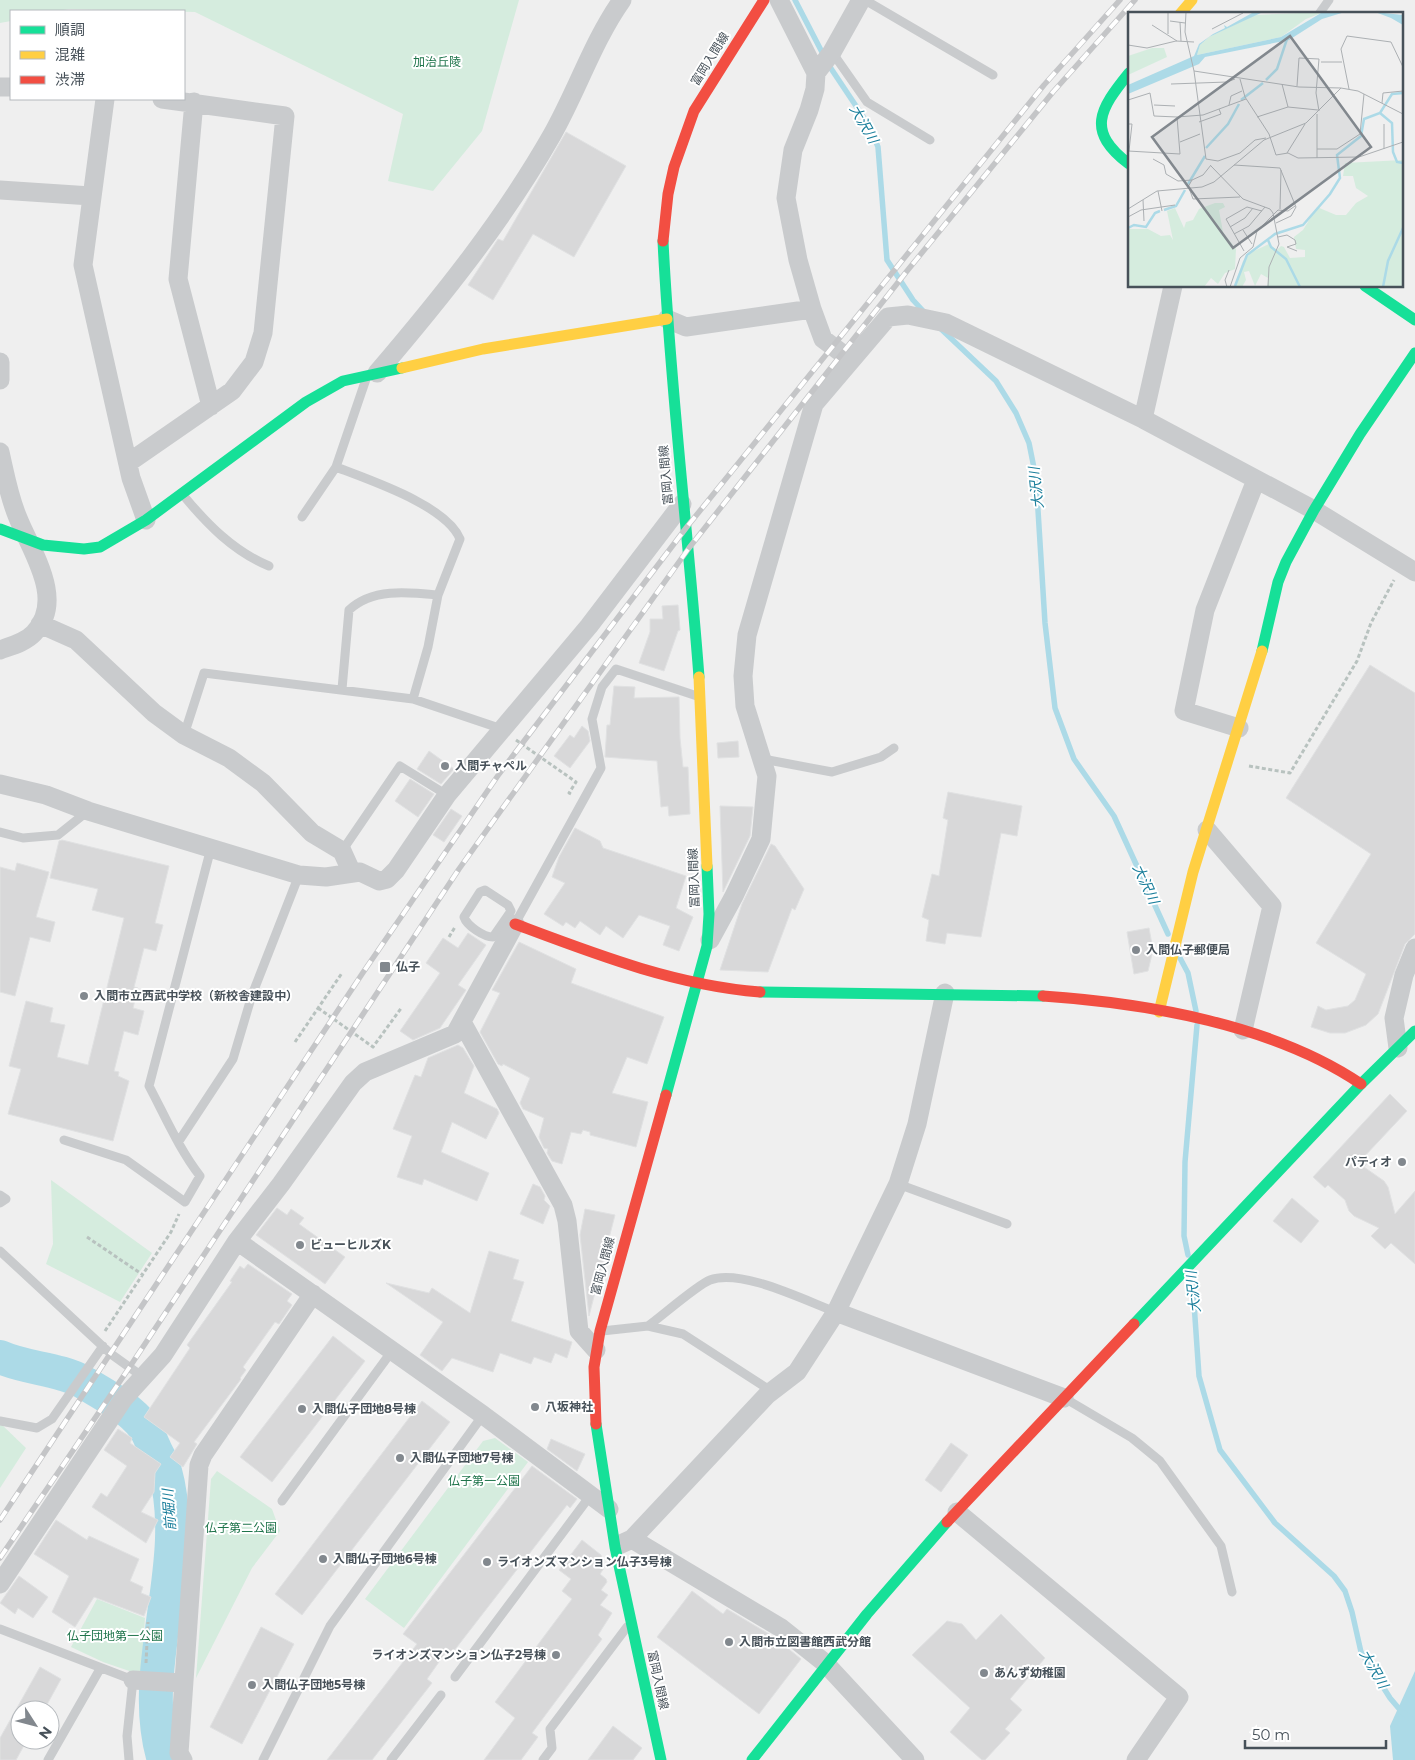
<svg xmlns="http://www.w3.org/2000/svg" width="1415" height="1760" viewBox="0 0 1415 1760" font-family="Montserrat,'Noto Sans JP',sans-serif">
<rect width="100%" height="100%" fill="#efefef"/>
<!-- green -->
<path fill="#d5ecde" d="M0,0h519l-37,131 -49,60 -45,-10 15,-67 -208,-102 -126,-3 -12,2h-46v10l-11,2z
M51,1180l101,73 -32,49 -74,-38 7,-20z
M0,1423l26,25 -26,40z
M495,1438l33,24 -124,166 -39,-29 118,-158z
M217,1471l55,38 8,22 -28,37 -56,110 15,-199z
M97,1599l48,19 -4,57 -38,-13 -32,-15z"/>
<!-- water -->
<path fill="#acdae7" d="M1415,1671v89h-22l-3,-34z"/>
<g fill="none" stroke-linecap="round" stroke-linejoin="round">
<!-- stream -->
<path stroke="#acdae7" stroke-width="5.5" d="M795,0l29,56
M828,64l42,63 8,20 9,113 26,40 12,13
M940,328l56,53 20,32 13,30 7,35 9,145 10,85 19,51 40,57 54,118
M1180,958l8,15 8,38
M1188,1255l-4,-19 1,-74 12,-137
M1192,1274l7,102 21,74 55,73 59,53 11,15 7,21 9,40 29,46 11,13 14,11"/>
<!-- river -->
<path stroke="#acdae7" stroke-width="34" d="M0,1357c26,12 58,11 83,25 20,12 47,26 61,45 4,5 7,14 10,20 3,8 9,16 11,24 26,93 -29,198 -1,289"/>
</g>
<!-- building -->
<path fill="#d8d8d9" stroke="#e0e1e2" d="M566,132l60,34 -52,91 -41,-23 -40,66 -25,-15 30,-46 5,2z
M678,605l2,25 -2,1 -14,40 -25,-8 11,-31v-13h13l-1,-13z
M1370,665l45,28v241l-10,10 -27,70 -12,11 -21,8h-15l-19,-6 7,-21 8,4 22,-4 7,-6 11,-26 -50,-31 55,-89 -85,-56z
M614,686l21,1 -1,11 45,-1 1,41 3,29h5l2,47 -21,2 -1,-10 -7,1 -4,-46 -52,-4 2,-32h3z
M582,726l6,5 2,10 -20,27 -16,-12 16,-21 4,3z
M738,741l1,16 -21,1 -1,-15z
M429,751l25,18 -13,15 -24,-15z
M410,779l24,15 -16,23 -23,-16z
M948,792l74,14 -5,30 -16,-3 -20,104 -34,-4 -2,11 -19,-3 3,-21 -7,-3 10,-43 7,2 9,-56 -5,-2z
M720,806l33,1 -3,29 -27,56z
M451,809l11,7 -18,26 -11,-7z
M575,828l25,13 3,7 83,28 -10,32 17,9 -14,34 -16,-6 7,-19 -31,-11 -16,23 -17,-12 -6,9 -20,-14 -5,7 -9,-6 -3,4 -19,-12 21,-31 -13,-6 7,-20z
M62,840l107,26 -14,57 8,2 -7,26 -12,-3 -10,39 4,1 -5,20 11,3 -6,24 -14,-4 -10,40 5,1 -1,4 11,5 -16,60 -105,-27 13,-45 -12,-3 17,-65 27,7 -3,14 15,3 -8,32 31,8 36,-147 -32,-8 6,-21 -48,-11 9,-37z
M771,844l4,2 29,43 -9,21 -3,-2 -24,64 -48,-2 22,-66z
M17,863l32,9 -13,45 19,5 -5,20 -20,-5 -15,59 -15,-4v-125l15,4z
M1149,928l4,22 -5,21 -14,3 -7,-42z
M468,933l18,12 -28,40 8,5 -26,38 -27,12 -13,-9 40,-58 -14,-10 17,-25 15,10z
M519,942l57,27 -5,14 93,34 -17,47 -20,-7 -15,36 36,9 -12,45 -46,-12v-3l-7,-2 -2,4 -10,-2 -9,32 -10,-3 -5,-8 1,-4 -4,-1 -5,-11 5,-19 -21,-9 -3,-6 10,-25 -27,-14 -1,2 -4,-2 -18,-32 20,-39 -8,-3z
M458,1045l5,3 11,18 -10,27 33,16 2,4 -13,26 -34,-17 -11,30 48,21 -12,28 -53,-22 -2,6 -25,-8 15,-41 -19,-7 22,-54 6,2 7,-19z
M1390,1094l17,17 -44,47 5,4 -4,5 20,14 4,6 7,27 20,-23v73l-24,-21 -6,6 -14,-13 8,-8 -25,-12 -5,-5 -4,-11 -17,-15 -3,3 -12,-11z
M533,1184l7,3 5,9 -1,4 6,6 -7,18 -23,-10z
M1292,1198l27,23 -18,22 -28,-22z
M277,1208l10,7 4,-6 13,9 -5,6 46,33 -20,27 -69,-49z
M585,1209l30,6 -26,101 -9,-81z
M489,1251l30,9 -6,19 11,3 -13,39 61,21 -5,16 -12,-5 -4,10 -17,-6 -3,7 -31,-11 -7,19 -41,-14 -10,13 -22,-16 23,-33 -57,-39 43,10 3,-5 38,25z
M248,1264l44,30 -5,7 5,4 -13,19 -4,-2 -32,45 3,3 -6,8 1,1 -47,63 3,2 -14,23 -13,-10 10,-14 -36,-26 46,-69 -3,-3 45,-63 -2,-1 10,-15 4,3z
M333,1336l32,25 -93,121 -32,-25z
M422,1401l28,21 -148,193 -27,-21z
M118,1429l14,9 -2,5 31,21 -6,9 -1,19 -13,20 17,8 -12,23 -54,-36 9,-14 6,4 20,-31 -23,-16z
M551,1439l34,15 -8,17 -30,-22z
M951,1443l17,12 -27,37 -16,-12z
M532,1466l45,33 -7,9 -3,-3 -117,151 -4,-4 -19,27 5,4 -60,77h-45l90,-116 -14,-10z
M56,1520l31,20 2,-4 50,23 -9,22 13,6 -2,6 10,4 -7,19 -50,-19 -19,30 -23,-15 17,-36 -35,-22z
M582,1540l19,15 3,13 -4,6 6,5 1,3 -6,8 7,5 -8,10 12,8 -14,22 4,4 -70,94 6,4 -17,23h-37l31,-42 -20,-16 77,-103 -10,-8 9,-12 -12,-9z
M19,1576l29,21 -15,21 -15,-10 -3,6 -15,-11z
M692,1591l31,23 4,-5 47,28 27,22 -42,55 -102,-77z
M1001,1614l44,44 -35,41 12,11 -17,19 5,4 -25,27h-3l-32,-28 20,-24 -58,-53 35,-34 15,3 14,16z
M261,1627l33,17 -52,100 -32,-17z
M40,1667l21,12 -17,31h-24v30h7l-11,20h-16v-22z
M613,1726l29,22 -9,12h-45z"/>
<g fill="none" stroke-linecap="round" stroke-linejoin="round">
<!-- path -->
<path stroke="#b8c2bf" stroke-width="3" stroke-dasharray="4 2.5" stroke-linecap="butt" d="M516,740l60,42 -7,11 2,1
M1249,766l41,7 67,-112 14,-38 23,-43
M449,937l6,-10
M318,1008l55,39 29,-40
M295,1042l47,-69
M87,1237l56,38
M105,1331l66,-99 8,-18
M146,1663l2,-41"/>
<!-- lane -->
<path stroke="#c9cbcd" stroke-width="9" d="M865,0l128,75
M1319,14l10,-14
M832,52l35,50 63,38
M336,467c33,13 110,38 124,72l-22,56 -10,52 -15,52
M183,495c24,29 50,56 86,71
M302,517l34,-50 30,-88
M342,689l7,-79c23,-22 59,-18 89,-15
M184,735l20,-62 209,26 89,30
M763,759l69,13 49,-15 13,-9
M0,832l23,6 35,-3 30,-24
M342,851l58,-85 47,29
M485,890l23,15 3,6 -18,26c-9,0 -26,-11 -29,-20l16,-25z
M516,922l85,-154 -9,-49 10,-32 14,-18 81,27
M64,1140l62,20 59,42 15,-26c-21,-27 -35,-60 -51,-90l62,-238
M179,1141l54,-82 19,-64 47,-120
M898,1184l109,40
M0,1195l6,4 -6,4
M0,1251l111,103 32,23
M648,1326c14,-10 49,-41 62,-46 31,-12 96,21 126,32
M602,1331l46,-5 35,8 82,53 2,8
M1066,1399l66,39 28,23 61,85 11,46
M0,1421l37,7 15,-9 51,-73
M282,1501l110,-150
M0,1629l133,51 -6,56 2,24
M455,1677l135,-181
M48,1760l52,-91
M263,1760l67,-134 153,-211
M391,1760l50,-65
M543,1760l9,-12 -2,-19 77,-102"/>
<!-- street -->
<path stroke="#c9cbcd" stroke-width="19" d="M779,0l37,73 -1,16 -6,21 -16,40 -7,48 12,62 14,49 11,30 28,21
M816,73l16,-21 29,-52
M0,87h11
M105,99l-22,166 48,213 15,42
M194,102l-16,177 33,127
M0,190l91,6
M667,319l19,8 126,-18
M0,362v18
M377,373c64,-75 126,-152 175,-238 25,-44 41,-94 70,-135
M1143,419l30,-133
M0,452c5,22 9,45 18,66 13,33 48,82 16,115 -8,9 -23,13 -34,17
M128,463l104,-72 22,-29 9,-29 22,-217 -123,-17
M40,624l36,16 78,73 30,22 45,23 34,25 49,50 30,18 10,22
M1239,728l-55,-17 21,-101 51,-130
M0,784l46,11 42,16 211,64 27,2 34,-5 19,9 8,-2 9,-9 51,-75 142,-169 93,-122
M1207,830l65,76 -29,124
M710,940l24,-44 27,-57 6,-63 -22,-70 -2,-30 4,-41 67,-231 74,-87 20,-2 38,8 197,96 171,91 101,62
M462,1022l101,183 4,16 12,110 17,19
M1398,1048l-4,-30 10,-43 11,-27
M237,1241l246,174 126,94
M836,1312l228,86
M957,1512l222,185 -43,63
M632,1539l135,-144 30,-23 39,-60 62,-128 19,-60 28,-131
M621,1544l11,-5 149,89 44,35 90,97
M0,1584l124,-186 39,-43 74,-114 44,-57 72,-101 12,-11 90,-38 60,-110
M133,1680l50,3
M183,1760l-4,-7 20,-288 4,-10 110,-161"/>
<!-- fast -->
<path stroke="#16e098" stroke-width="11" d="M1129,73c-30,37 -43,58 0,91
M663,241c7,146 25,290 36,436
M1365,286l50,34
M0,529l43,16 41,4 16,-2 46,-27 160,-118 37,-21 59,-13
M1262,651l16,-69 8,-20 28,-52 46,-76 55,-81
M760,992l283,4
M666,1095l41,-149 2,-32 -2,-48
M1134,1324l227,-240 54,-53
M596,1424l19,123 46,213
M752,1760l115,-146 80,-92"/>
<!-- slow -->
<path stroke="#ffcf43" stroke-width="11" d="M1180,14l12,-14
M402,368l81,-19 184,-30
M699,677l8,189
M1159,1012l34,-140 69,-221"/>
<!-- jam -->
<path stroke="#f24e42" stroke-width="11" d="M663,241l5,-47 6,-27 20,-56 70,-111
M515,924c80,30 159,61 245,68
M1043,996c104,7 231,29 318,88
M596,1424l-2,-57 6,-36 66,-236
M947,1522l187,-198"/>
<defs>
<path id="rail" d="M0,1520l362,-546 137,-200 187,-246 358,-443 76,-85
M0,1558l129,-190 330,-499 230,-321 218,-277 146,-179 82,-92"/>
</defs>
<!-- rail casing -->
<use href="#rail" stroke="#c4c5c7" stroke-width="5.5"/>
<!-- rail -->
<use href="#rail" stroke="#fff" stroke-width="4" stroke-dasharray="11" stroke-linecap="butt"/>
</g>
<!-- markers -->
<g fill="#82888e" stroke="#fff" stroke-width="2">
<circle cx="445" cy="766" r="5"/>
<circle cx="1136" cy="950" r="5"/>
<rect x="379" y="961" width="12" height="12" rx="2.5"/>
<circle cx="84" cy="996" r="5"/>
<circle cx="1402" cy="1162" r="5"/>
<circle cx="300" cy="1245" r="5"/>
<circle cx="535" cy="1407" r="5"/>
<circle cx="302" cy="1409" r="5"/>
<circle cx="400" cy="1458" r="5"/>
<circle cx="323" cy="1559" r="5"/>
<circle cx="487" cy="1562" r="5"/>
<circle cx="729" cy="1642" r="5"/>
<circle cx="556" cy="1655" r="5"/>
<circle cx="984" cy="1673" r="5"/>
<circle cx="252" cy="1685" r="5"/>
</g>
<g text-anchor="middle" stroke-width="4" stroke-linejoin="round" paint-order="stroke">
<!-- street labels -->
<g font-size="12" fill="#475159" stroke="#fff">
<text transform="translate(710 59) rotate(-58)" y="4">富岡入間線</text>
<text transform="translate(666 475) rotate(-95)" y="4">富岡入間線</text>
<text transform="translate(694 878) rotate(-92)" y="4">富岡入間線</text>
<text transform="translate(603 1266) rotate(-75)" y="4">富岡入間線</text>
<text transform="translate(658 1680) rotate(78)" y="4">富岡入間線</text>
</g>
<!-- park labels -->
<g font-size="12" fill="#1f744b" stroke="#fff">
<text x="437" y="66">加治丘陵</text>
<text x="484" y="1485">仏子第一公園</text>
<text x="241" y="1532">仏子第二公園</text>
<text x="115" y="1640">仏子団地第一公園</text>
</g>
<!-- poi labels -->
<g font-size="12" font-weight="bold" fill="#475159" stroke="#fff" text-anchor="start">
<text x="455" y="770">入間チャペル</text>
<text x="1146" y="954">入間仏子郵便局</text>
<text x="396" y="971">仏子</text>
<text x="94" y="1000">入間市立西武中学校（新校舎建設中）</text>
<text x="1392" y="1166" text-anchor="end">パティオ</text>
<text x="310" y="1249">ビューヒルズK</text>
<text x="545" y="1411">八坂神社</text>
<text x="312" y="1413">入間仏子団地8号棟</text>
<text x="410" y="1462">入間仏子団地7号棟</text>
<text x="333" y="1563">入間仏子団地6号棟</text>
<text x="497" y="1566">ライオンズマンション仏子3号棟</text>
<text x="739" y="1646">入間市立図書館西武分館</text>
<text x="546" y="1659" text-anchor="end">ライオンズマンション仏子2号棟</text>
<text x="994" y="1677">あんず幼稚園</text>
<text x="262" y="1689">入間仏子団地5号棟</text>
</g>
<!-- water labels -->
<g font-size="14" font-style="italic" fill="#197e9b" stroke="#fff">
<text transform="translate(864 124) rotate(60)" y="5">大沢川</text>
<text transform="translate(1036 488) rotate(-96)" y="5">大沢川</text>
<text transform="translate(1146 884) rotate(65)" y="5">大沢川</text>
<text transform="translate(1193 1292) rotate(-96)" y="5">大沢川</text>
<text transform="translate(169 1510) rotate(-94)" y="5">前堀川</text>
<text transform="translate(1374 1669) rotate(60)" y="5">大沢川</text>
</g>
</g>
<!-- overview -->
<g transform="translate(1128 12)">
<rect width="275" height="275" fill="#efefef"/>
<path d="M196,0l-18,7 -25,18 -84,18 3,-10 9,-8 46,-22zM24,36h12l3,9 -39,18v-19zM275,148v127h-136l1,-9 -7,-4 -6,12 -6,-15 -5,1 2,8 -4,7h-8l9,-26 9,-9 17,-8 8,6 4,-4 3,1 6,11 15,-1v-7l-9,-1 -2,-12 9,-7 14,-23 19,8h10l10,-12 12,-7 -12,-8 -3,-12h-10l2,-13zM87,191h8l2,4 -6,3 4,22 13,17 -1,20 -10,4 -7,11 -7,-6 -7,9h-76v-58h20l13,7 9,-1 3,5 -6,-29 8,-3 9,20 2,-6 7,-2 6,-11z" fill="#d5ecde"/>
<path d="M135,0l-54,25 -9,8 -3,10 84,-18 40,-24 24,-1 -23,7 -33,21 -84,17 -6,7 -71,30v-9l66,-29 5,-12 14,-10 12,-6 -1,-3 3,2 25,-14zM247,0l28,3v10l-12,-7z" fill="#acdae7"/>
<path fill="none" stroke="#acdae7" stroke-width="2.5" d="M138,68l11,-11 10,-30M113,88l22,-17M252,101l12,10 1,29 4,10 6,1M78,136l22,-24 11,-20M60,172l17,-28M36,198l12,-4 9,-16M0,216l6,-3 12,2 9,-14 5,-2M140,228l3,7 15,12 14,28M107,274l12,-31 28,-21 28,-9 27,-31 10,-16 -3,-23 24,-19 3,-17 16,-6 12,-19 11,-1M255,275l5,-26 15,-33"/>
<path fill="none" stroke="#acb0b3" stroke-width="1" d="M58,0l-1,20 9,39 105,16 42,1M42,9l15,2M52,10l1,19M24,13l25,16M84,17l31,-16M40,22v-22M0,33l19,3 29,-7 18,1M193,50h21M66,59l12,88 12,2 22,-8 15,-13 11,-2M112,67l5,18 24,37 7,21 12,-2 10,5 61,-1 44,-15M43,72l56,-2 8,-3M154,72l6,23M169,74l2,-28 20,1 -3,34 3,18M221,77l-8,-40 6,-13 44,6 12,25M0,88l22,-7 4,23 23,1 26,-2 43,-16M254,91l1,-10 20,-2M26,93l21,1M101,93l2,-9 11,-5M189,102v44M129,105l31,-10 30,3M71,110l22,-8 -2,-5M0,112h4l-3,27M256,112v25M52,130l20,-8M189,137h20l23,-15 4,-40M0,139l52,3 -3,-37M159,141l18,-29M25,147l11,6 2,9 12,7 14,-1M106,153l46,3 16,39 -5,9 -15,7M83,154l32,33 27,10 3,4 6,31 -10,23 -1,20M60,175l4,-7 11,-5 8,-10M61,176l4,11 47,-2M30,179l4,20M15,188l1,21M0,197l29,-18 45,-4 12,-5 50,-42 42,-17 35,-35 17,3 45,23M152,197l1,-39M0,205l13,-7 34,-5M102,215l15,-9 8,-10M115,218l9,14M106,222l15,-8 16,-19M150,225l9,-2 8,5 1,4 -9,3 10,4M116,239l-18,-32 21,-12 15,4M99,275l-2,-7 4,-10M102,275l10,-29 13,-11 4,-16 21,-21 10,1 7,-5"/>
<path fill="#82888e" fill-opacity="0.15" stroke="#82888e" stroke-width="2.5" d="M162,24l81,111 -138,101 -81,-111z"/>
<rect width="275" height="275" fill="none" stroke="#475159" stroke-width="2.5"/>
</g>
<!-- legend -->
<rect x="10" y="10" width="175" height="90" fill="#ffffff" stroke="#b5b9bd"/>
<rect x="20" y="26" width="25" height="8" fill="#16e098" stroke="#b5b9bd"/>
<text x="55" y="35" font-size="15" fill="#475159">順調</text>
<rect x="20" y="51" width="25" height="8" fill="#ffcf43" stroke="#b5b9bd"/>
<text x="55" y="60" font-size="15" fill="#475159">混雑</text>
<rect x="20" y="76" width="25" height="8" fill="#f24e42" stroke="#b5b9bd"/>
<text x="55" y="85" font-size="15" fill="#475159">渋滞</text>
<!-- north arrow -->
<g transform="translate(35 1725) rotate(126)"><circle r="24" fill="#ffffff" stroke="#b5b9bd"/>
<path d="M0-4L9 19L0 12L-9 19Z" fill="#82888e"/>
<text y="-8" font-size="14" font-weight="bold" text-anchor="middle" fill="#475159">N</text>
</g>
<!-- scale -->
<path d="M1245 1740v8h141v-8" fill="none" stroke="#475159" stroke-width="2.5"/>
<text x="1252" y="1740" font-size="15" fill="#475159" stroke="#ffffff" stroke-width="4" paint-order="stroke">50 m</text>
</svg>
